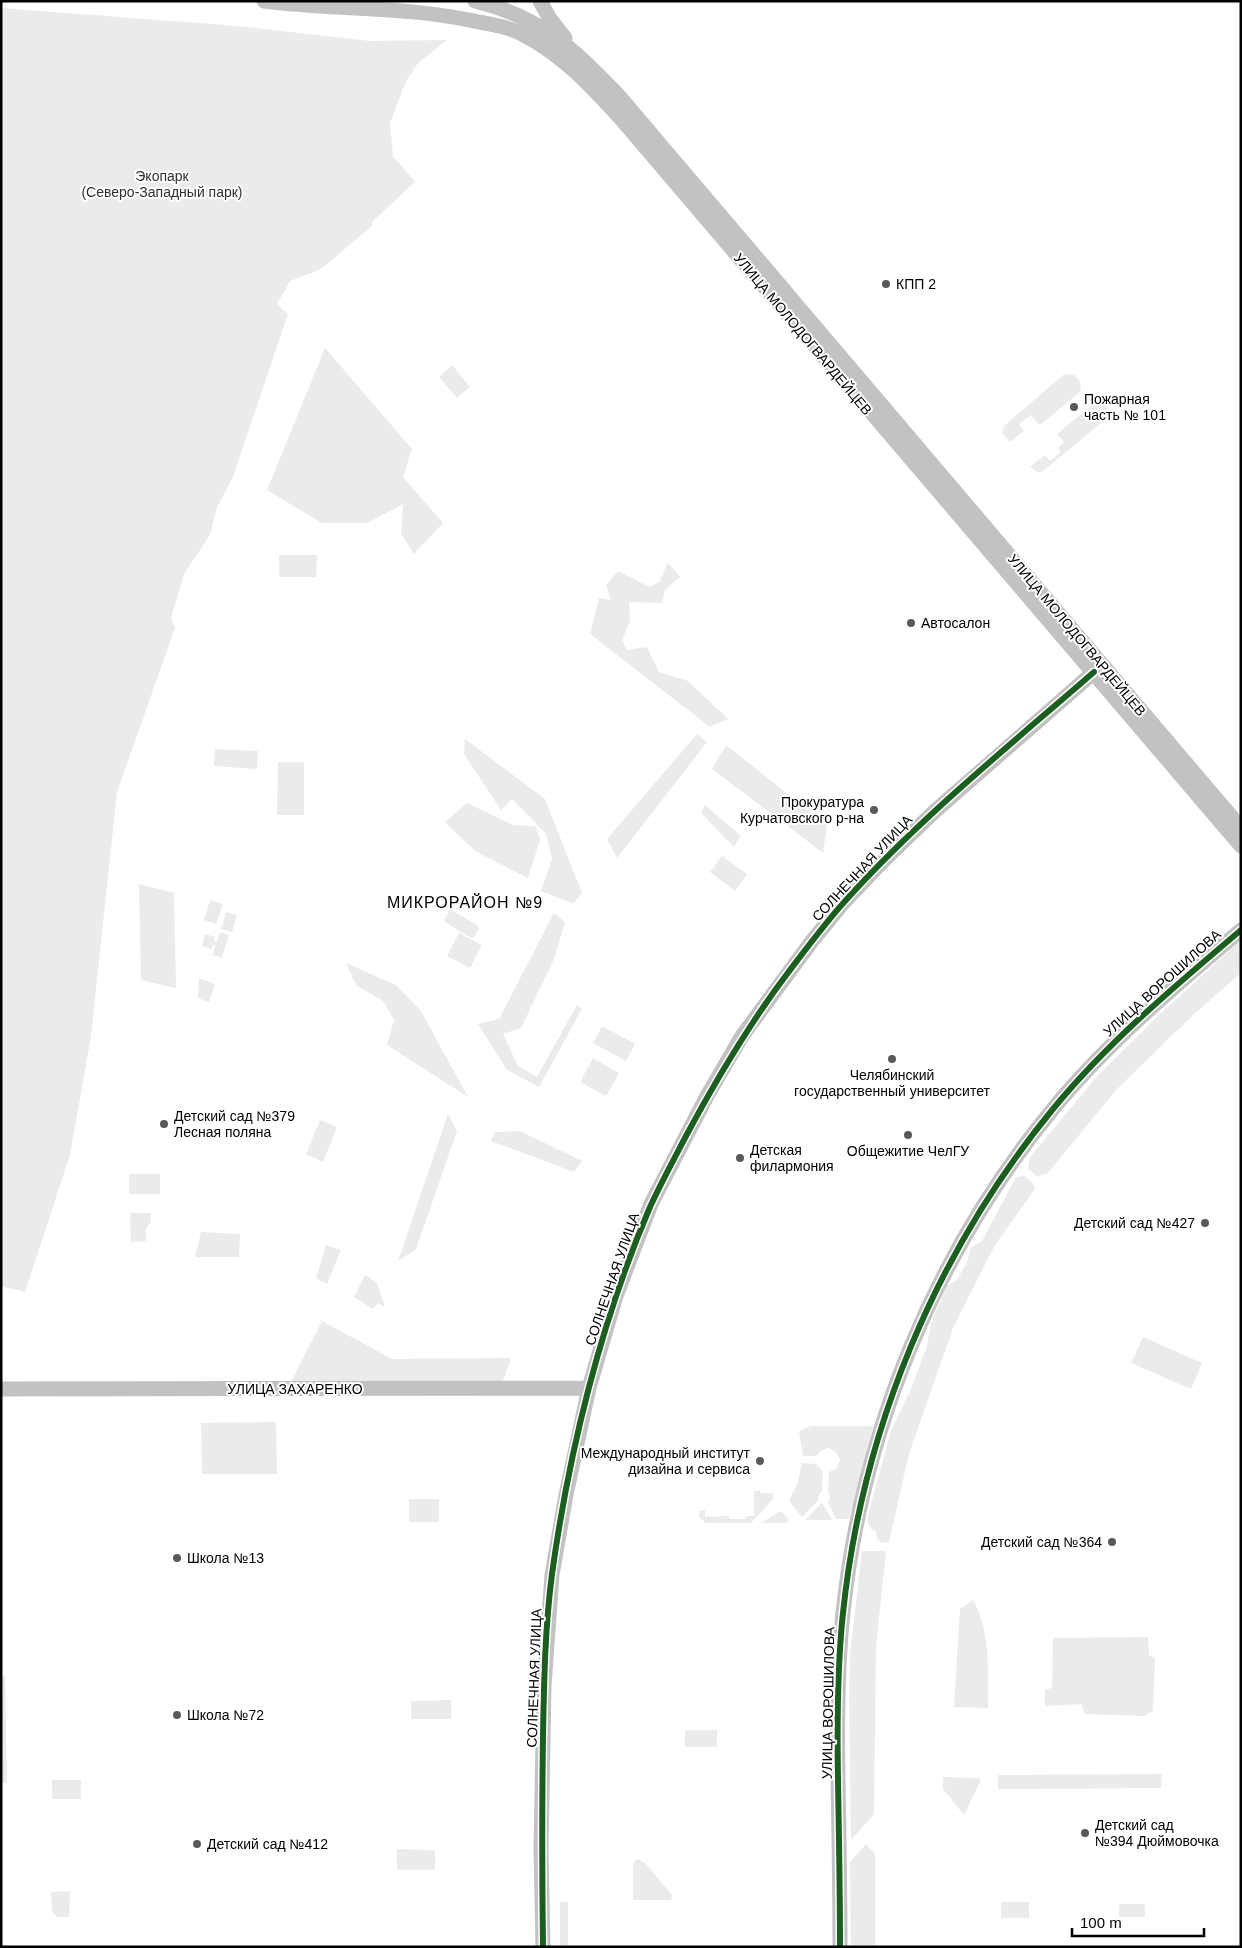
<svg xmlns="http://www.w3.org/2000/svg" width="1242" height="1948" viewBox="0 0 1242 1948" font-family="Arial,sans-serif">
<rect width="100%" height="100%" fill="#fff"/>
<!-- green -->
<path fill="#ebebeb" d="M1,8l237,18 132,15 77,-1 -28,22 -13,19 -16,42 3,33 22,26 -43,40v4l-51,43 -31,12 -13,23 11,10 -55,163 -16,30 -7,28 -26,39 -13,44 4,10 -58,164 -26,244 -21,119 -45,137 -24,-6z
M325,348l87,101 -9,28 40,46 -29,31 -13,-20 2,-30 -36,19h-45l-55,-33z
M452,365l18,22 -13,11 -18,-21z
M1067,374l7,1 6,6 1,10 -41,34 -9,-10 -12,9 5,7 -14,11 -8,-9 2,-7 59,-51z
M1096,402l9,2 3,5 1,7 -2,2 -65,54h-4l-8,-5 15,-12 5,6 11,-9 -3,-4 6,-6 -7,-8z
M279,555h38l-1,22h-37z
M668,563l12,14 -15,13 -3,13 -33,-1 1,19 -8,19 5,10 20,-3 12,25 29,9 40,38 -18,8 -120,-93 9,-36 12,2 -5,-15 12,-14 31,16 10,-5z
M697,734l10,8 -90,116 -10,-19z
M465,739l80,60 37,94 -9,11 -32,-13 11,-32 -6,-25 -34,-35 -11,11 -37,-56z
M726,745l101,80 -4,28 -111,-84z
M215,749l43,2 -1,18 -43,-3z
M278,762h26v53h-27z
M467,803l46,22 23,1 4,14 -12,38 -53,-27 -30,-29z
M705,805l36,31 -7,11 -33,-34z
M722,856l25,18 -12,17 -25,-19z
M139,884l35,9 2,95 -35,-8z
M210,900l13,4 -7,20 -12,-4z
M449,911h3l27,15v2l-5,9 -3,1 -26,-16 -1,-2z
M226,912l11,3 -5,17 -11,-3z
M554,913l11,9 -11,37 -33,69 -18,6 15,32 19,11 40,-72 5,4 -43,78 -32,-17 -29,-46 21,-5z
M220,932l9,3 -7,23 -9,-3 2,-10h-2l-1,4 -10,-3 3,-12 10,3 -1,4 3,1z
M459,933l23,12 -12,23 -23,-12z
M1241,940v33l-48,42 -76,74 -70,85 -10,2 -9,-7 2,-12 68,-82 62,-61z
M346,963l50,22 25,26 47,86 -81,-52 7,-25 -11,-19 -27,-16z
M199,978l16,6 -6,18 -11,-4z
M602,1026l33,18 -9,17 -33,-18z
M593,1058l26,15 -13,23 -26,-14z
M448,1114l9,17 -41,118 -18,12z
M320,1120l17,7 -14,35 -17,-8z
M520,1131l62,30 -8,11 -83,-31 4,-9z
M129,1174h31v20h-31z
M1024,1176l9,7 2,6 -40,56 -42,83 -44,126 -20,88 -7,1 -5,-4 -1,-8 -5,-2 -4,-10 24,-88 20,-42 16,-43 4,-23 16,-37 10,-6 11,-20 2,-12 12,-7 34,-64z
M130,1213h21v9l-5,7v12l-15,1z
M201,1232l39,2 -1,23h-44z
M326,1245l15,5 -14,34 -11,-6z
M365,1275l12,8 8,24 -7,-4 -5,6 -19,-12z
M322,1321l70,38 119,-1 -9,25 -211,-1z
M1143,1337l59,26 -11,26 -60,-26z
M276,1422l1,52h-75l-1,-51z
M811,1426h62l-24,93h-13l-8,-17 2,-4 -2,-6 1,-20 7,-3 4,-9 -4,-8 -8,-4 -9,4 -3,4h-13l-4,-25z
M802,1463l14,1 7,8 -1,19 -4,5 1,4 -17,17 -13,-16 8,-16z
M754,1491h6v2h13v6l-22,24h-45l-7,-6v-6l6,-1v7l24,-1v3h16l1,-3h8z
M409,1499h30v23h-30z
M822,1503l10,17h-27z
M781,1511l8,9 -3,3h-25z
M862,1551h24l-10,95 -2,168 -23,26 -2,-140 1,-46z
M973,1600c18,32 15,72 15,108l-34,-1 6,-98z
M1148,1637l1,18 6,3 -2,53 -9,5 -60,-2 -2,-10 -37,2v-16l7,-2 1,-50z
M1,1676h4l2,107h-6z
M451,1700v19h-40v-18z
M685,1730h32v17h-32z
M1162,1774l-1,14 -163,1v-14z
M943,1777l37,1v4l-16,33 -21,-26z
M52,1780h29v19h-29z
M866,1844l9,10v93h-24l-1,-85z
M397,1849l38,1v20h-38z
M638,1859l7,4 27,32 -1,5h-38v-34l1,-4z
M70,1891l-1,26h-12l-5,-6 -1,-19z
M560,1902h8v45h-8z
M1001,1902h28v16h-28z
M1119,1904h26v13h-26z"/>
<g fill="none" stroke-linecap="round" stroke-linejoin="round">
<!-- secondary -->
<path stroke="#c2c2c2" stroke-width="15" d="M264,1c68,9 137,5 205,19 19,4 38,6 55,15 39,20 69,53 98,85l619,726
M475,1c66,16 98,47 144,95l622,732
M540,1l10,18 15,19
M1,1389l588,-1
M543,1947l-2,-98 3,-163 8,-111 14,-80 23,-107 27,-92 35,-92 56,-108 35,-60 70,-95 32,-39 40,-42 51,-49 167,-146
M840,1947c0,-56 -1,-112 -2,-167 -1,-56 -1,-112 5,-167 19,-183 93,-362 210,-504 55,-67 122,-123 188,-179"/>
<defs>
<path id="cycleway" d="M543,1947c-1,-71 -1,-142 0,-212 1,-54 2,-108 9,-161 17,-123 49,-253 98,-367 11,-24 24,-48 36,-71 31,-58 61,-109 101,-162 19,-25 38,-51 59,-74 75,-83 163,-154 248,-228
M840,1947c0,-56 -1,-112 -2,-167 -1,-56 -1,-112 5,-167 19,-183 93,-362 210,-504 55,-67 122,-123 188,-179"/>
</defs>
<!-- cycleway casing -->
<use href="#cycleway" stroke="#fff" stroke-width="9"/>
<!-- cycleway -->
<use href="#cycleway" stroke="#1b5e20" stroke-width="6"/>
</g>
<!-- markers -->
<g fill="#595959" stroke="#fff" stroke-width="2">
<circle cx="886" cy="284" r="5"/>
<circle cx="1074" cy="407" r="5"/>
<circle cx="911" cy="623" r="5"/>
<circle cx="874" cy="810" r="5"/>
<circle cx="892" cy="1059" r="5"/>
<circle cx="164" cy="1124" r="5"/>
<circle cx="908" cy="1135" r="5"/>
<circle cx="740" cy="1158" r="5"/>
<circle cx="1205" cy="1223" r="5"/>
<circle cx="760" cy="1461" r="5"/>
<circle cx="1112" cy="1542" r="5"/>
<circle cx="177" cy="1558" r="5"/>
<circle cx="177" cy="1715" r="5"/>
<circle cx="1085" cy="1833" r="5"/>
<circle cx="197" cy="1844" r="5"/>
</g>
<g text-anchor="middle" stroke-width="4" stroke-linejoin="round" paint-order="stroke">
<!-- park labels -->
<g font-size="14" fill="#313131" stroke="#fff">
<text x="162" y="181">Экопарк<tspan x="162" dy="16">(Северо-Западный парк)</tspan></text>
</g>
<!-- poi labels -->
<g font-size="14" fill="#000" stroke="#fff" text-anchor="start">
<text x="896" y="289">КПП 2</text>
<text x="1084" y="404">Пожарная<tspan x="1084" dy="16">часть № 101</tspan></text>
<text x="921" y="628">Автосалон</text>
<text x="864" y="807" text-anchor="end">Прокуратура<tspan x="864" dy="16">Курчатовского р-на</tspan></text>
<text x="892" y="1080" text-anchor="middle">Челябинский<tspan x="892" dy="16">государственный университет</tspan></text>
<text x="174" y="1121">Детский сад №379<tspan x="174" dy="16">Лесная поляна</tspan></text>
<text x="750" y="1155">Детская<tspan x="750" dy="16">филармония</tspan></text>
<text x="908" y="1156" text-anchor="middle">Общежитие ЧелГУ</text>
<text x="1195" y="1228" text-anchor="end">Детский сад №427</text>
<text x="750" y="1458" text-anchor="end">Международный институт<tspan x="750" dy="16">дизайна и сервиса</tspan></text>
<text x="1102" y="1547" text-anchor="end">Детский сад №364</text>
<text x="187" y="1563">Школа №13</text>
<text x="187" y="1720">Школа №72</text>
<text x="1095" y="1830">Детский сад<tspan x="1095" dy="16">№394 Дюймовочка</tspan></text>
<text x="207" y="1849">Детский сад №412</text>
</g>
<!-- street labels -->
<g font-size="14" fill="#000" stroke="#fff">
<text transform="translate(803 334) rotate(50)" y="5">УЛИЦА МОЛОДОГВАРДЕЙЦЕВ</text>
<text transform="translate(1077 635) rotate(50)" y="5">УЛИЦА МОЛОДОГВАРДЕЙЦЕВ</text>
<text transform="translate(862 868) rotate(-47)" y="5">СОЛНЕЧНАЯ УЛИЦА</text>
<text transform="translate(1162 983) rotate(-42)" y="5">УЛИЦА ВОРОШИЛОВА</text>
<text transform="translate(612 1279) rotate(-71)" y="5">СОЛНЕЧНАЯ УЛИЦА</text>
<text x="295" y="1394">УЛИЦА ЗАХАРЕНКО</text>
<text transform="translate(534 1678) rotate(-88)" y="5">СОЛНЕЧНАЯ УЛИЦА</text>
<text transform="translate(828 1703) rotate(-89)" y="5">УЛИЦА ВОРОШИЛОВА</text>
</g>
<!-- quarter labels -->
<g font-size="16" letter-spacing="1" fill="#000" stroke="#fff">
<text x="465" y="908">МИКРОРАЙОН №9</text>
</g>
</g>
<!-- border -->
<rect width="1242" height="1948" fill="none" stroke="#000000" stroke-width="5"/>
<!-- scale -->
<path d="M1072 1928v8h132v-8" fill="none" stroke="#000000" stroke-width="2.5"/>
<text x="1080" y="1928" font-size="15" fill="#000000" stroke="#ffffff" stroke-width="4" paint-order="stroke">100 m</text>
</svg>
